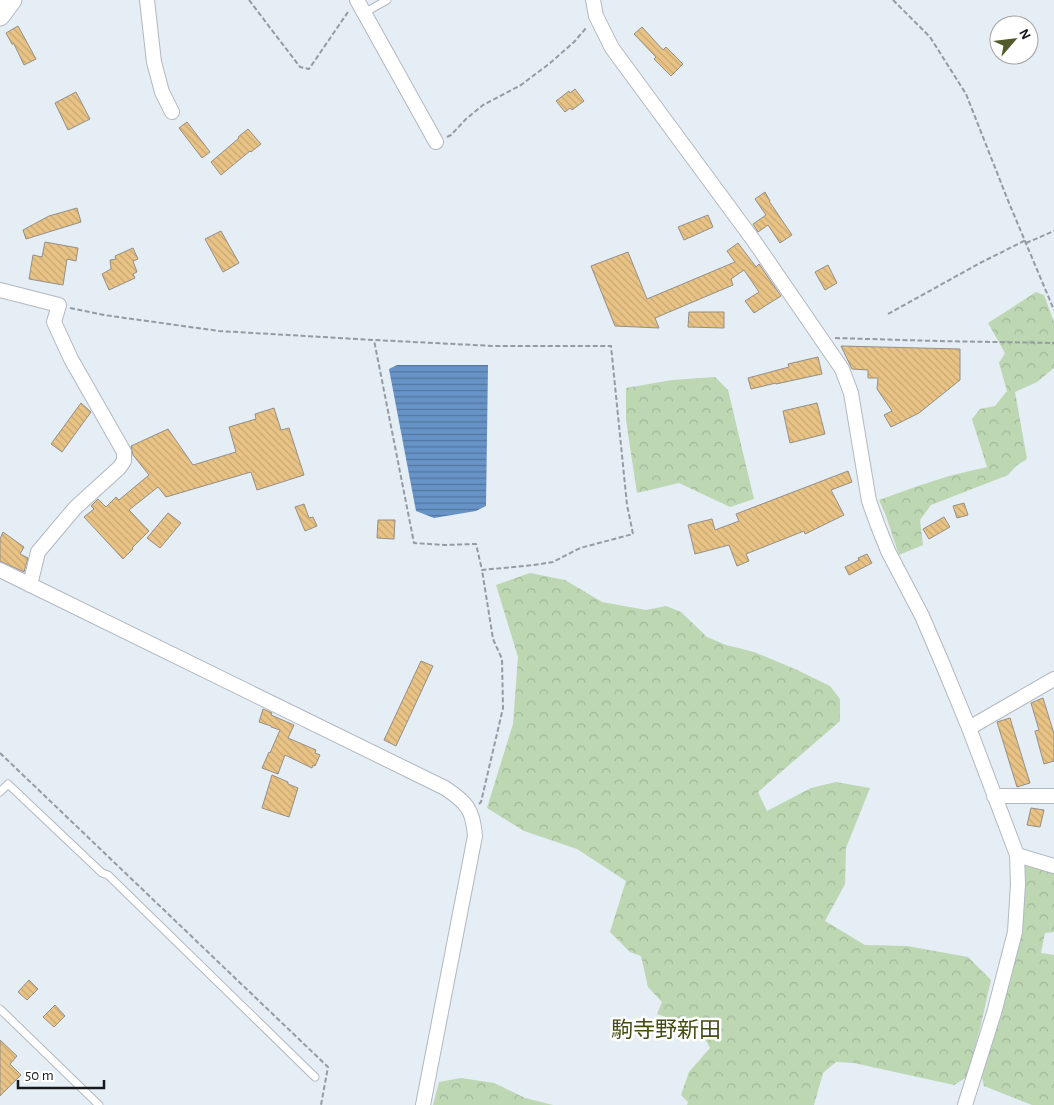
<svg xmlns="http://www.w3.org/2000/svg" width="1054" height="1105" viewBox="0 0 1054 1105" font-family="'Alegreya Sans','Noto Sans JP',sans-serif">
<defs>
<pattern id="forest-crowns" width="20" height="18" patternUnits="userSpaceOnUse" patternTransform="scale(1.25)"><rect width="20" height="18" fill="#bcd7b2"/><path d="M2 6a3 3 0 1 1 6 0M12 15a3 3 0 1 1 6 0" fill="none" stroke="#a1b899"/></pattern>
<pattern id="water-rules" width="6" height="5" patternUnits="userSpaceOnUse" patternTransform="scale(1.25)"><rect width="6" height="5" fill="#6793c6"/><path d="M0 2.5h6" fill="none" stroke="#5477a0"/></pattern>
<pattern id="building-back-hatch" width="6" height="6" patternUnits="userSpaceOnUse" patternTransform="scale(1.25)"><rect width="6" height="6" fill="#e9c385"/><path d="M-1 5l2 2M0 0l6 6M5-1l2 2" fill="none" stroke="#c7a772"/></pattern>
</defs>
<rect width="100%" height="100%" fill="#e5edf5"/>
<!-- forest -->
<path fill="url(#forest-crowns)" d="M1036,292l8,3 10,27v46l-17,14 -22,10 12,67 -11,7 -8,9 -77,30 -11,15 3,25 -24,10 -13,-39 -7,-16 36,-13 34,-11 38,-9 -15,-48 8,-10 15,-3 12,-15 -8,-28 6,-10 -17,-30z
M715,377l13,13 26,109 -24,8 -51,-24 -42,10 -11,-73v-32l46,-8z
M530,573l35,7 37,22 44,8 20,-4 15,6 26,25 19,8 28,7 41,17 35,17 10,13v22l-82,71 9,19 44,-23 25,-6 34,6 -24,60 -1,36 -20,37 40,24 42,1 61,11 23,23 -11,49 -13,48 -13,8 -100,-22 -18,-1 -13,11 -9,32h-127l1,-3 -7,-7 8,-23 21,-24 -10,-18 -9,-5 -34,-11 5,-12 -14,-15 -7,-31 -11,-4 -20,-20 16,-51 -49,-32 -53,-18 -37,-23 26,-84 5,-67 -22,-72z
M1023,865l31,8v59l-9,1 -4,20 13,2v150h-22l-48,-19 -3,-12 30,-95 10,-43 3,-24z
M461,1078l33,5 31,15 28,7h-120l6,-23z"/>
<!-- water -->
<path fill="url(#water-rules)" d="M397,365h91l-2,141 -10,5 -42,7 -18,-7 -27,-142z"/>
<!-- building -->
<path fill="url(#building-back-hatch)" stroke="#948f87" d="M18,26l18,33 -12,6 -10,-21h-2l-6,-11z
M642,27l21,23 3,-3 17,17 -12,12 -17,-17 2,-2 -22,-23z
M575,89l9,12 -12,9 -2,-2 -5,4 -9,-11 13,-10 1,2z
M76,92l14,27 -22,11 -13,-27z
M187,122l23,30 -8,6 -23,-30z
M248,129l13,15 -10,8 -1,-1 -29,24 -10,-13 28,-24 -1,-1z
M765,192l5,9h-1l23,34 -12,8 -12,-18 -10,7 -5,-8 13,-9 -11,-16z
M77,208l4,14 -55,17 -3,-9 26,-14z
M708,215l5,12 -29,13 -6,-13z
M221,231l18,32 -16,9 -18,-33z
M45,242l33,6 -2,13 -9,-2 -4,26 -34,-6 4,-24 9,2z
M738,243l18,24 3,-3 22,32 -27,17 -9,-12 14,-9 -15,-22 -13,9 2,6 -78,33 4,10 -44,-2 -24,-60 37,-14 19,47 88,-37 -8,-11z
M133,248l5,11 -5,2 4,11 -4,2 2,4 -26,12 -7,-16 9,-5 -1,-9 6,-1 -1,-3z
M828,265l9,18 -12,7 -10,-18z
M689,312h35v16l-36,-1z
M841,346l119,3v31l-41,33 -28,14 -7,-12 8,-4 -15,-22 1,-11h-10v-8l-16,-1z
M818,357l4,17 -46,10v-1l-25,6 -3,-11 41,-11 -1,-3z
M81,403l10,9 -29,40 -11,-8z
M817,403l8,31 -35,9 -7,-32z
M274,408l7,22 8,-2 15,47 -47,15 -6,-18 -85,25 -8,-10 -29,23 20,21 -17,17 1,1 -10,10 -39,-42 10,-8 -3,-3 7,-7 8,8 10,-10 3,3 30,-25 -16,-20 -2,-9 37,-17 25,36 43,-13 -7,-25 27,-8 -1,-5z
M848,471l4,11 -21,8 13,25 -39,19 -1,-3 -58,23 3,7 -12,5 -8,-21 -34,9 -7,-29 24,-6 3,11 24,-9 -3,-7z
M964,503l4,12 -11,3 -4,-12z
M304,504l5,14 4,-1 4,9 -12,5 -10,-24z
M168,513l13,10 -21,25 -13,-10z
M944,517l6,10 -21,12 -6,-10z
M378,520h17l-1,19 -17,-1z
M3,532l21,15 -4,7 8,4 -4,14 -24,-11v-22z
M867,554l5,9 -23,12 -4,-8 14,-7 -1,-2z
M421,661l12,5 -37,80 -12,-6z
M1043,698l11,36v27l-10,3 -9,-33 4,-1 -8,-27z
M263,709l9,4 -1,2 23,10 -6,13 28,12 -1,3 5,2 -5,11 -2,-1 -1,3 -27,-13 -7,19 -16,-6 7,-16 1,1 10,-23 -9,-3v-1l-12,-4z
M1010,718l20,65 -13,4 -20,-65z
M272,775l16,7v2l10,4 -9,29 -27,-9z
M1031,808l13,2 -4,17 -13,-2z
M29,980l9,9 -11,11 -9,-8z
M55,1005l10,11 -11,11 -11,-10z
M0,1040l17,16 -7,8 11,11 -21,21z"/>
<g fill="none" stroke-linecap="round" stroke-linejoin="round">
<defs>
<path id="lane" d="M364,13l23,-13
M0,792l8,-8 94,89 6,2 207,202
M0,1009l99,96"/>
<path id="street" d="M147,0l7,62 8,30 10,20
M357,0l79,142
M593,0l3,16 16,32 142,193 88,128 9,24 18,108 9,25 10,25 34,65 21,49 26,63 48,127 1,29 -3,48 -21,81 -29,92
M0,290l59,15 -5,17 17,37 53,93v9l-5,7 -44,40 -37,44 -8,33
M0,570l445,218c21,14 28,21 30,48l-52,269
M969,728l85,-49
M994,796h60
M1017,855l37,11"/>
<path id="secondary" d="M0,16l12,-16"/>
</defs>
<!-- lane casing -->
<use href="#lane" stroke="#b1b8c0" stroke-width="9"/>
<!-- street casing -->
<use href="#street" stroke="#b1b8c0" stroke-width="16"/>
<!-- secondary casing -->
<use href="#secondary" stroke="#b1b8c0" stroke-width="21"/>
<!-- path -->
<path stroke="#959ba2" stroke-width="2" stroke-dasharray="5 2.5" stroke-linecap="butt" d="M249,0l51,67 9,2 39,-57
M893,0l37,37 36,57 43,109 45,107
M447,137l4,-2 15,-16 17,-14 38,-20 28,-21 25,-22 13,-15
M1026,243l28,-12
M70,308l34,7 115,16 155,9 121,6h116l16,159 6,29 -53,14 -27,14 -19,3 -52,5 -6,-26 -32,1 -30,-2 -40,-203
M888,314l92,-51 46,-23
M835,338l102,3 117,2
M0,753l328,314 -7,38
M479,804l2,-2 22,-94 -1,-49 -9,-20 -11,-69"/>
<!-- lane -->
<use href="#lane" stroke="#fff" stroke-width="7"/>
<!-- street -->
<use href="#street" stroke="#fff" stroke-width="14"/>
<!-- secondary -->
<use href="#secondary" stroke="#fff" stroke-width="19"/>
</g>
<g text-anchor="middle" stroke-width="5" stroke-linejoin="round" paint-order="stroke">
<!-- quarter labels -->
<g font-size="22" fill="#454d12" stroke="#fff">
<text x="666" y="1037">駒寺野新田</text>
</g>
</g>
<!-- north arrow -->
<g transform="translate(1014 40) rotate(62)"><circle r="24" fill="#ffffff" stroke="#a2a3a5"/>
<path d="M0-4L9 19L0 12L-9 19Z" fill="#535b2a"/>
<text y="-8" font-size="14" font-weight="bold" text-anchor="middle" fill="#171a1d">N</text>
</g>
<!-- scale -->
<path d="M18 1080v8h86v-8" fill="none" stroke="#171a1d" stroke-width="2.5"/>
<text x="25" y="1080" font-size="15" fill="#171a1d" stroke="#ffffff" stroke-width="4" paint-order="stroke">50 m</text>
</svg>
